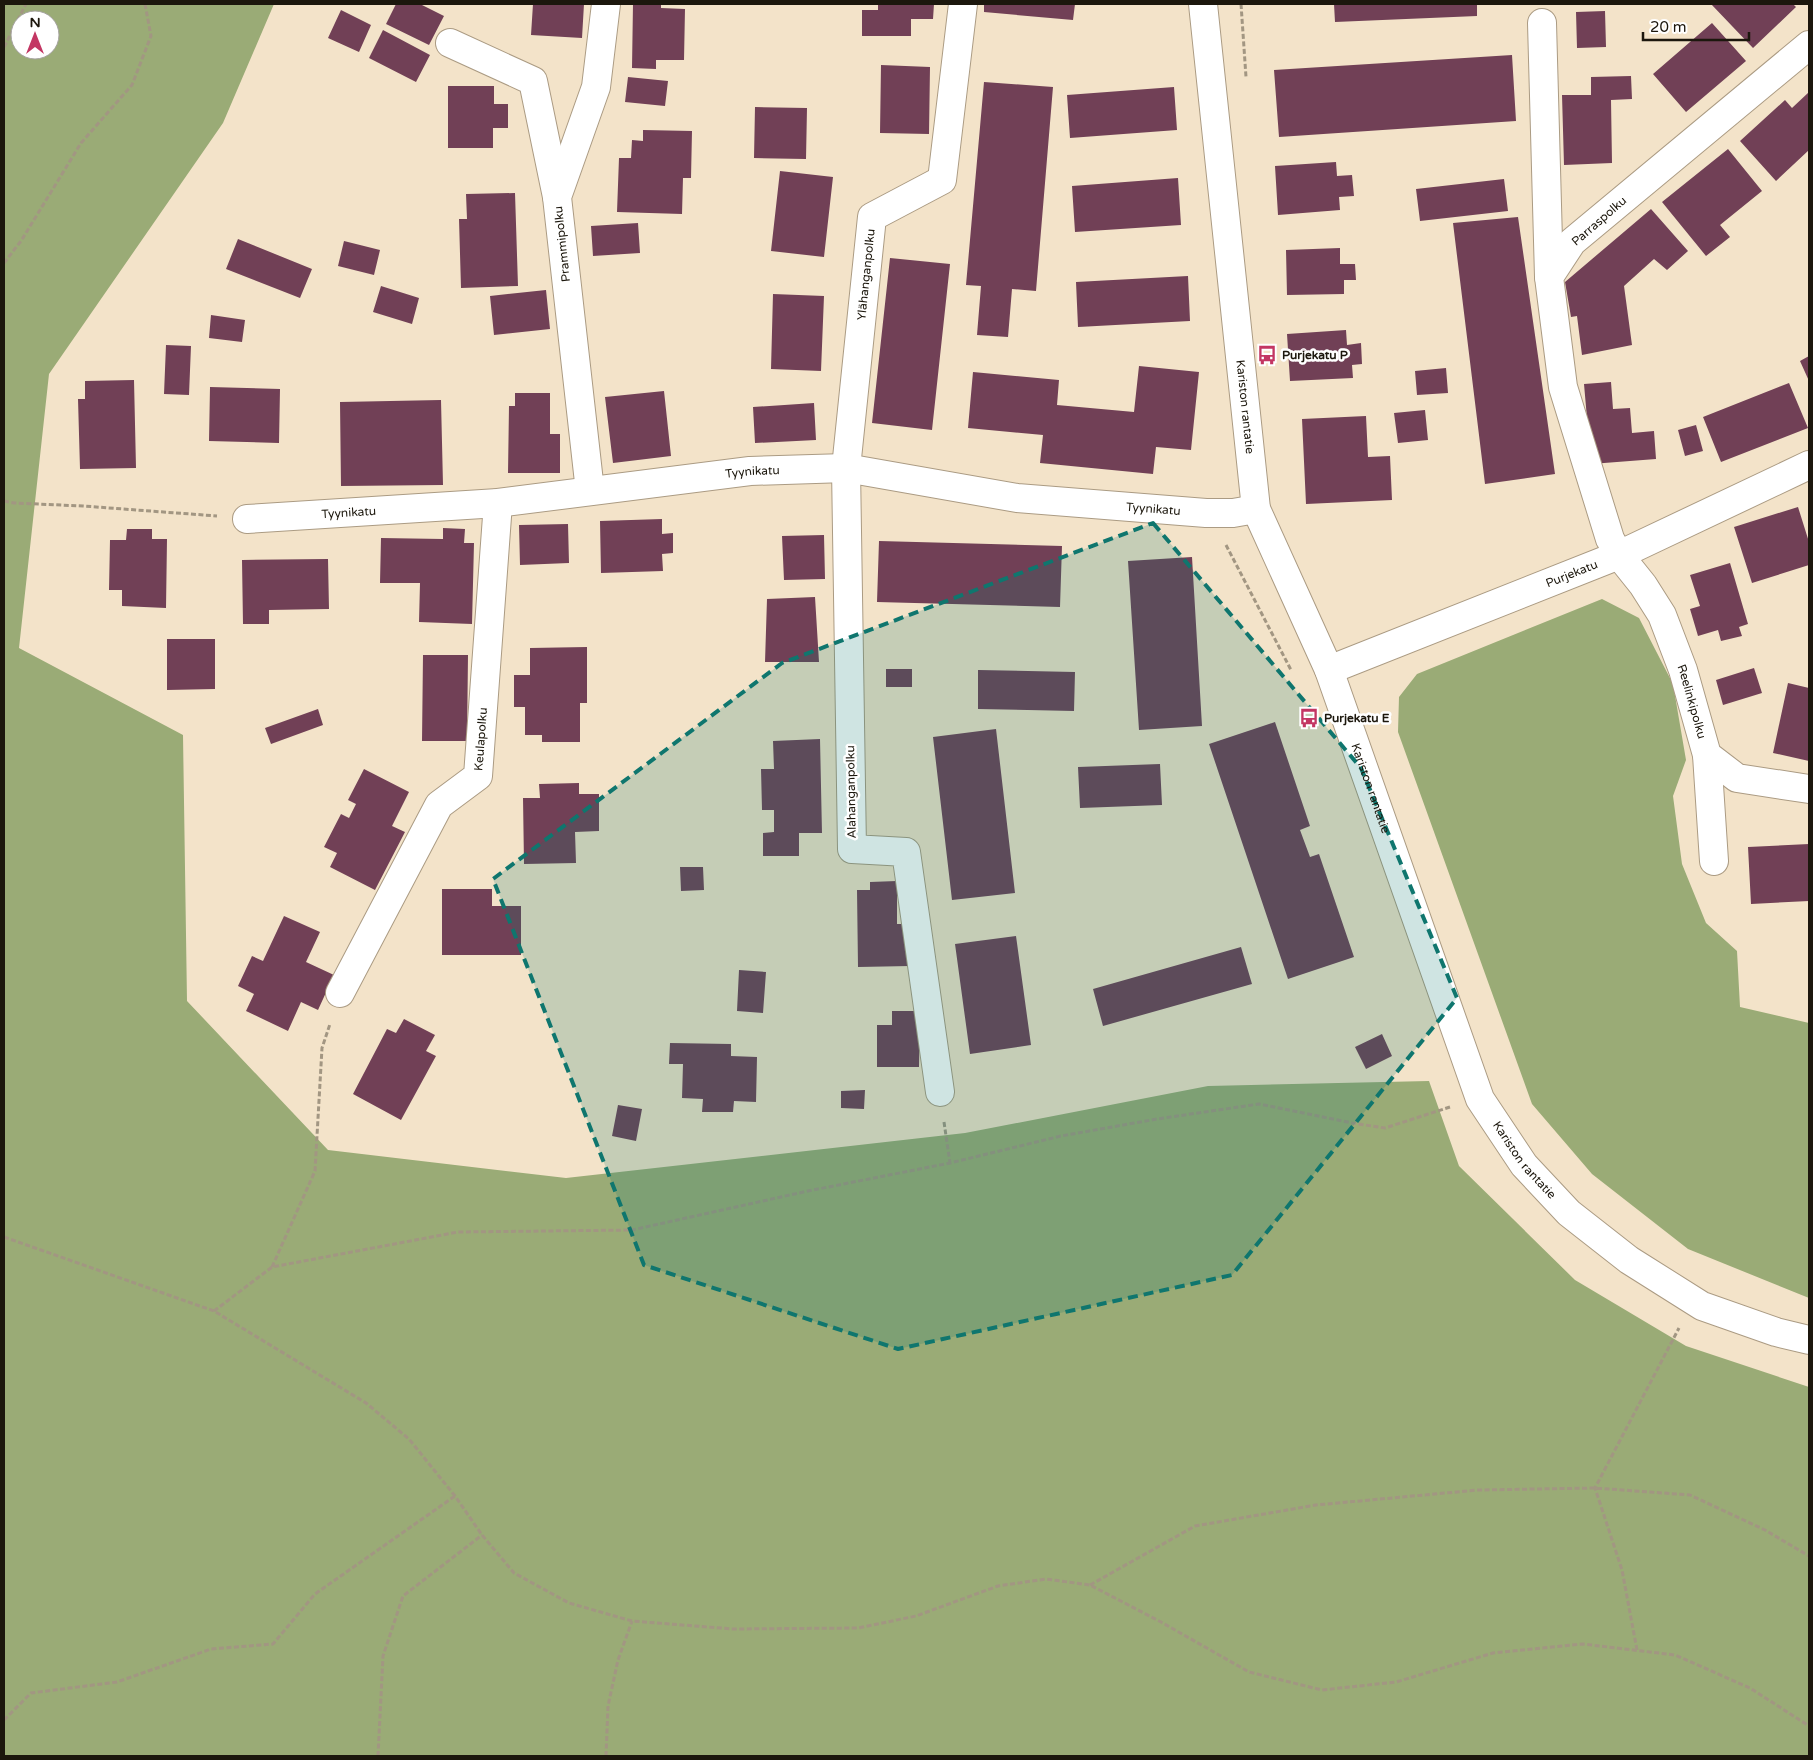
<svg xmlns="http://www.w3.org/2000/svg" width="1813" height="1760" viewBox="0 0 1813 1760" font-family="'Varela Round',sans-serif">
<rect width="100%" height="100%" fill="#f3e3c9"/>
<!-- forest -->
<path fill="#9aab76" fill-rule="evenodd" d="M4,4h270l-51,119 -174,251 -30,274 164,87 4,266 141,149 238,28 399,-45 243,-47 221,-5 30,85 116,114 111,66 123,41v369h-1805zM20,20h30v30h-30z
M1602,599l37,19 34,66 13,76 -13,36 9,68 24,59 31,28 3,56 69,16v275l-121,-49 -96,-75 -60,-70 -134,-372 1,-35 18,-23z"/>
<!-- building -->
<path fill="#714056" d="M396,4h24l24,12 -15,29 -43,-21z
M533,4h51l-2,34 -51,-3z
M633,4h28v4l24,1 -1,51h-28v9l-24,-1z
M878,4h56l-1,15h-22v17h-49v-26h16z
M984,4h91l-2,16 -89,-8z
M1334,4h143v12l-142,6z
M1711,4h82l3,3 -43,41z
M341,10l30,15 -12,27 -31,-14z
M1605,11l1,36 -29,1 -1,-36z
M1712,23l34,38 -60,51 -33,-38z
M383,30l47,25 -14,27 -47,-24z
M1512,55l4,66 -237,16 -5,-67z
M881,65l49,2 -1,67 -49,-1z
M1631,76l1,23 -21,1 1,63 -48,2 -2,-70h29v-18z
M628,77l40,4 -3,25 -40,-4z
M984,82l69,5 -17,204 -24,-2 -4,48 -31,-2 4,-49 -15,-1z
M448,86h46v18h14v24h-15v20h-45z
M1174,87l3,43 -107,8 -3,-43z
M1809,92v58l-33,31 -36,-40 45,-41 7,8z
M755,107l52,1 -1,51 -52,-1z
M643,130l49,1 -1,47h-8l-1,36 -65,-2 2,-54h12l1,-18 11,1z
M1728,149l34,42 -42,34 10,12 -24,19 -44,-54z
M1336,162l1,14 15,-1 2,21 -15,1 1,13 -62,5 -3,-49z
M780,171l53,6 -9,80 -53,-6z
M1178,178l3,47 -106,7 -3,-46z
M1504,179l4,32 -88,10 -4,-32z
M515,193l3,93 -57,2 -2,-69h8l-1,-25z
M1651,209l37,42 -21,19 -13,-11 -30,27 8,59 -50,10 -5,-39 -6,1 -6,-35z
M1518,217l37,257 -70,10 -32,-261z
M638,223l2,30 -47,3 -2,-30z
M238,239l74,30 -12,29 -74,-29z
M344,241l36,9 -6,25 -36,-9z
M1340,248v16h15l1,16h-12v14l-57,1 -1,-45z
M890,258l60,6 -18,166 -60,-7z
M1188,276l2,45 -112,6 -2,-45z
M381,286l38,12 -7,26 -39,-12z
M546,290l4,39 -56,6 -4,-39z
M773,294l51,2 -3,75 -50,-2z
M211,315l34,5 -3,22 -33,-4z
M1346,330l1,15 14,-2 1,21 -10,1 1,13 -63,3 -3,-47z
M166,345l25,1 -2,49 -25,-1z
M1809,356v25l-9,-20z
M1139,366l60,6 -8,78 -35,-3 -3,27 -113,-11 3,-28 -75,-7 5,-56 86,8 -2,25 77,7z
M1446,368l2,25 -31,2 -2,-24z
M134,380l2,88 -56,1 -2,-70h7v-18z
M1611,382l2,27 17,-1 2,25 22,-2 2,28 -65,5 -7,-80z
M1789,383l19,45 -87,34 -18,-45z
M210,387l70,2 -1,54 -70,-2z
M664,391l7,65 -58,7 -8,-66z
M515,393h35v41h10v39h-52l1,-67h6z
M441,400l2,85 -102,1 -1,-84z
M814,403l2,37 -61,3 -2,-36z
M1425,410l3,30 -30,3 -4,-30z
M1366,416l2,41 22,-1 2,44 -86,4 -4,-85z
M1696,425l7,26 -18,5 -7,-26z
M1798,507l11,35v23l-57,18 -18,-56z
M662,519v15l11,-1v20l-11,1 1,17 -62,2 -1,-52z
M568,524l1,39 -49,2 -1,-40z
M443,528l22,1 -1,14h10l-2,81 -53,-2 1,-39h-40l1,-45 62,1z
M127,529h25v10h15l-1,69 -44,-2v-16h-13l1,-50h16z
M824,535l1,44 -41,1 -2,-44z
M879,541l183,5 -2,61 -183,-5z
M1192,557l10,169 -63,4 -11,-169z
M328,559l1,50 -60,1v14h-26l-1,-64z
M1730,563l18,61 -9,3 3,9 -21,5 -3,-11 -20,6 -8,-27 10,-3 -10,-31z
M815,597l4,65h-54l2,-63z
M167,639h48v50l-48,1z
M587,647v56h-7v39h-38v-7h-17v-28h-11v-32h16v-27z
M423,655h45l-1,86h-45z
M1754,668l8,25 -39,12 -7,-25z
M886,669h26v18h-26z
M978,670l97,2 -1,39 -96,-2z
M1788,683l21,5v73l-36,-8z
M318,709l5,16 -52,19 -6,-16z
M1275,722l35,104 -10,4 10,27 9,-3 35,103 -66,22 -79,-235z
M996,729l19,164 -63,7 -19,-163z
M820,739l2,94h-23v23h-36v-23l11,-1v-22h-12l-1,-41h13l-1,-28z
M1160,764l2,41 -82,3 -2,-41z
M364,769l45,23 -17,34 13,6 -30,58 -45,-23 7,-14 -13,-6 17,-33 8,4 7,-14 -8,-4z
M579,783v11h20v37l-24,1 1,31 -52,1 -1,-66h17l-1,-14z
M1809,844v57l-58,3 -3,-57z
M680,867h23l1,23 -23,1z
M897,881v43h12l1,42 -52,1 -1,-77h13v-8z
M442,889h50v17h29v49h-79z
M284,916l36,16 -14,30 28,13 -16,35 -17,-8 -13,29 -42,-20 8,-17 -16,-8 14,-30 11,5z
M1016,936l15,109 -61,9 -15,-110z
M1241,947l11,37 -149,42 -10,-37z
M739,970l27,2 -3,41 -26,-2z
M892,1011h28l-1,56h-42v-42h15z
M404,1019l31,16 -9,16 10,5 -35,64 -48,-26 34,-65 9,4z
M1382,1034l10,22 -26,13 -11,-22z
M670,1043l61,1v12l26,1 -1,45 -22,-1 -1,11h-31l1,-13 -21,-1 1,-34h-14z
M865,1090l-1,19 -23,-1v-17z
M618,1105l24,4 -6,32 -24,-5z"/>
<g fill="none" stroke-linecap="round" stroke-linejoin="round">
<defs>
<g id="minor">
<path id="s1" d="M1203,4l53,505 73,161 151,429 44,66 45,48 60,47 73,46 74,26 33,8"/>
<path d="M1542,23l7,254"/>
<path d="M450,43l83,38 24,116"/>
<path id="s2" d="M1809,45l-237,197 -23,35 14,110 47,152 9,16 24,30 19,30 21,55 24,85 30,23 72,11"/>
<path d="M590,491l-33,-294 39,-110 10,-83"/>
<path id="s3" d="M247,519l251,-16 252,-32 96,-3 171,30 189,15h27l23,-4"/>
<path id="s4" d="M1329,670l290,-115 190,-90"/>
<path d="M1707,755l7,106"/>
<path id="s5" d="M340,993l99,-188 39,-29 20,-273"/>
<path id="s6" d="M940,1092l-34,-240 -54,-3 -6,-381 26,-251 70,-37 21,-176"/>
</g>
</defs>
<!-- minor casing -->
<use href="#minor" stroke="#ab9b83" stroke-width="30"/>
<!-- path -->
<path stroke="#a29682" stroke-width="3" stroke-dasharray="5 2.5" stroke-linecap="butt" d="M1241,4l5,73
M4,47l22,-43
M4,263l17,-22 60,-98 51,-58 19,-49 -6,-32
M4,501l10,2 69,3 134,10
M1226,545l65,125
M944,1122l6,41
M4,1237l210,74 152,92 43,36 46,57 27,39 32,38 55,30 63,18 101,8 125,-1 58,-12 82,-30 48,-7 44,6 71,37 88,50 73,18 74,-8 97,-29 90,-9 92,11 75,33 59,38
M272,1267l43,-96 7,-123 8,-24
M214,1311l58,-44 186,-35 174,-2 176,-39 142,-28 111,-27 96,-17 102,-15 93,19 33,5 65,-21
M1090,1585l105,-59 121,-21 162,-15 117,-2 95,7 75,35 44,26
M1637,1650l-15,-80 -27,-82 84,-160
M4,1720l27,-27 86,-11 94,-33 62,-5 42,-50 140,-98
M378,1756l5,-100 20,-60 79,-61
M606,1756l2,-50 10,-46 14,-39"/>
<!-- minor -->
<use href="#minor" stroke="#fff" stroke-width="28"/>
</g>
<!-- marked area -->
<path fill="#0f766e" fill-opacity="0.2" stroke="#0f766e" stroke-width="4" stroke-dasharray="10 6" stroke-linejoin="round" d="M1153,523l208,245 96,230 -225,277 -334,74 -254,-84 -151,-386 289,-216z"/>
<!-- icons -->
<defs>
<symbol id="bus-bare" viewBox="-9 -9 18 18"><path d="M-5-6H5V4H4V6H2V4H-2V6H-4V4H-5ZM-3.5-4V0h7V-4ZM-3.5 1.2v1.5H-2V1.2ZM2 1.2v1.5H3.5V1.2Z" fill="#c33663" stroke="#fff" stroke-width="2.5" paint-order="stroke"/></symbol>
</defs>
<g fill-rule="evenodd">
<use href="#bus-bare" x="1253" y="341" width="28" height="28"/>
<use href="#bus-bare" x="1295" y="704" width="28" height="28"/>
</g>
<g text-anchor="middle" stroke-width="5" stroke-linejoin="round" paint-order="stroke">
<!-- street labels -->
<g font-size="12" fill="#1c170d" stroke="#fff">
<text transform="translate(1599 221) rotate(-41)" y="4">Parraspolku</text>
<text transform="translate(562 244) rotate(-96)" y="4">Prammipolku</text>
<text dy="4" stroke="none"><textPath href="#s6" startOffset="872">Ylähanganpolku</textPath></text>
<text dy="4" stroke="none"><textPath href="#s1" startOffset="405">Kariston rantatie</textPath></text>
<text dy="4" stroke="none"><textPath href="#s3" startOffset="508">Tyynikatu</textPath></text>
<text dy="4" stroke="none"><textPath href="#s3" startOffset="912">Tyynikatu</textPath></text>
<text dy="4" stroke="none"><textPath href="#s3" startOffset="102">Tyynikatu</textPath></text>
<text dy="4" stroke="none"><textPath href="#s4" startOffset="261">Purjekatu</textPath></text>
<text dy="4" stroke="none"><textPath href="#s2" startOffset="804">Reelinkipolku</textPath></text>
<text dy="4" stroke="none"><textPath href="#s5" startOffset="298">Keulapolku</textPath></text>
<text dy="4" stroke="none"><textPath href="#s1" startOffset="810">Kariston rantatie</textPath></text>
<text transform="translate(851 792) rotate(-91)" y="4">Alahanganpolku</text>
<text dy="4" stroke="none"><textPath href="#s1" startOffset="1215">Kariston rantatie</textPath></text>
</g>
<!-- poi labels -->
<g font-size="12" font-weight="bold" fill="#1c170d" stroke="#fff" text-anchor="start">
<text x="1282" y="359">Purjekatu P</text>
<text x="1324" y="722">Purjekatu E</text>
</g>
</g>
<!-- border -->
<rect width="1813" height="1760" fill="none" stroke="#1c170d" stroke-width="10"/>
<!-- north arrow -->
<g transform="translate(35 35)"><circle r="24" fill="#ffffff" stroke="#a4a29e"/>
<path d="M0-4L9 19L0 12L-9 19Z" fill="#c33663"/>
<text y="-8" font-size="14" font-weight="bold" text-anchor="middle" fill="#1c170d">N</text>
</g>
<!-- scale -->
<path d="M1643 32v8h106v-8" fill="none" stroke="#1c170d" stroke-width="2.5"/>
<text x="1650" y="32" font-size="15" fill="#1c170d" stroke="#ffffff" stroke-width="4" paint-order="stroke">20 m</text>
</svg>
